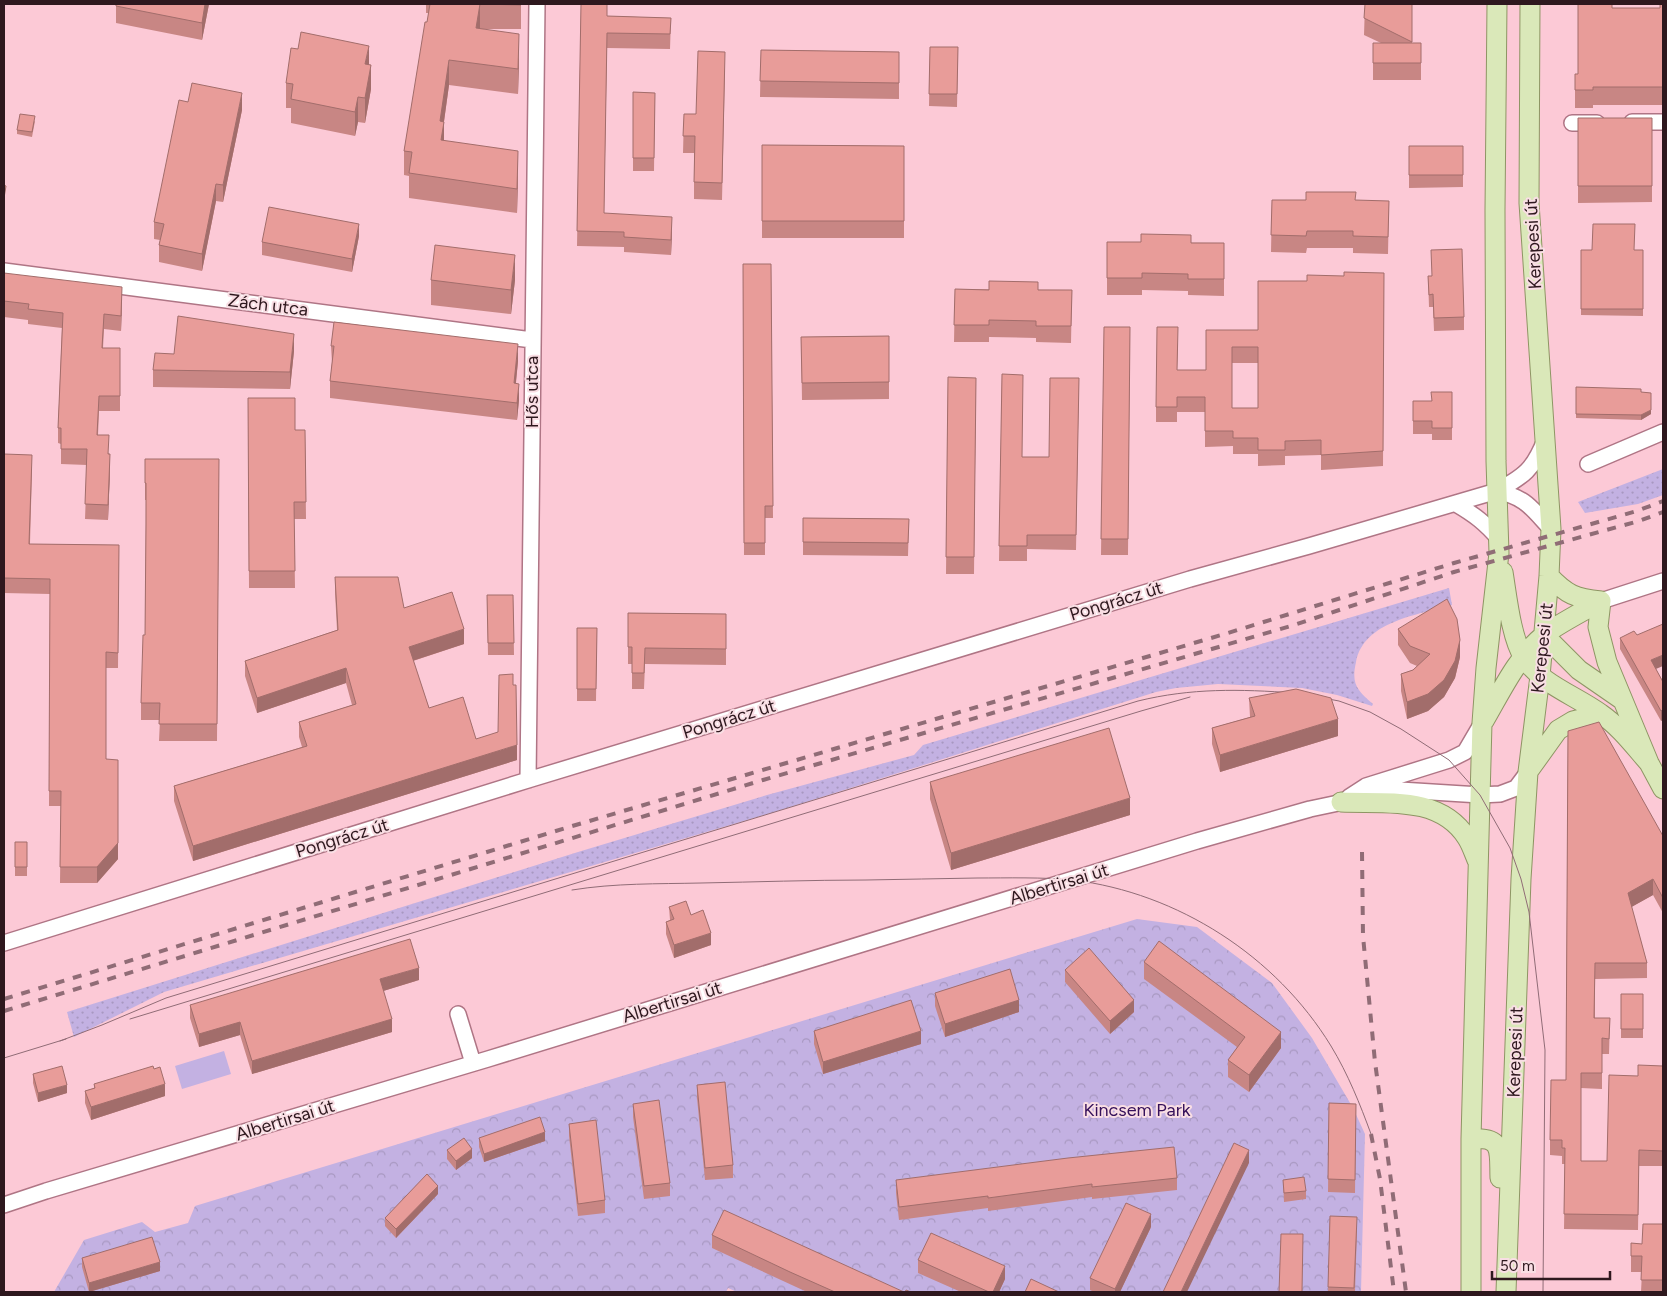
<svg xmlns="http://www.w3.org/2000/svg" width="1667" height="1296" viewBox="0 0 1667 1296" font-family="Figtree,sans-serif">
<defs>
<pattern id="grass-dots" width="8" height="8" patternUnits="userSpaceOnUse" patternTransform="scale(1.25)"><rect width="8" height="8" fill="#c3b1e2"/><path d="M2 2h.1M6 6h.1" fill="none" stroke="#a898c1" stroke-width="1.8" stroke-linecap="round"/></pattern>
<pattern id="forest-crowns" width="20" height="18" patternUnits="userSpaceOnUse" patternTransform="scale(1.25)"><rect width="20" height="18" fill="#c3b1e2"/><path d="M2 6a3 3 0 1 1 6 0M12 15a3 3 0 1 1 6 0" fill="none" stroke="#a898c1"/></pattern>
</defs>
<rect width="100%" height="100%" fill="#fcc9d6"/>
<!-- grass -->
<path fill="url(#grass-dots)" d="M1663,469v26l-25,9 -53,9 -7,-11z
M1449,588l3,17c-34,10 -88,16 -96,57 -5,22 1,28 17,42l-1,2 -35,-11 -35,-7 -84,-4 -42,4 -20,4 -385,121 -607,179 -90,45 -7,-25 511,-160 189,-57 147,-40 9,-10z"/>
<!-- forest -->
<path fill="url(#forest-crowns)" d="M1137,919l60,8 75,56 40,55 41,70 12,26 -4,158h-624l-9,-4 -2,4h-672l30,-52 58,-18 13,10 33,-9 7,-17z"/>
<!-- garden -->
<path fill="#c3b1e2" d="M224,1051l7,23 -49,15 -7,-23z"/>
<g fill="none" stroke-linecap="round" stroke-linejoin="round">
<defs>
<path id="minor" d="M1632,122h31
M1572,123h25
M4,271l528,69
M1588,464l75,-32
M1497,491c30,7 34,17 54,38
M1456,504c19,11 29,19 43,35
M1601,601l62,-20
M528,780l9,-776
M1349,797l17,-11 83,-26 16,-8 17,-29
M4,943l524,-163 662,-201 119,-33 188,-55c27,-15 36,-21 48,-51
M458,1014l15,49
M4,1205l42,-14 442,-132 709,-218 113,-32 90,-19 80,5 20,-1 16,-6 12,-16"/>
<path id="major" d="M1503,572c4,24 8,66 21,86 18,27 51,37 77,56 19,13 33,32 48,49
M1549,576c18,19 26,22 52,25
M1601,601l-3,26 9,35 42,101 14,26
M1544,635l35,35 42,29
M1484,721c17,-29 33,-64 60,-86 14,-11 40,-24 57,-34
M1530,769l28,-39 15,-9 28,-7
M1341,802c44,2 99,-7 126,36 4,6 7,15 10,22
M1471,1139c33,-3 28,13 29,39
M1471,1292v-153l11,-416 4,-55 13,-115 -3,-92 -1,-251 2,-206
M1506,1292l15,-413 7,-107 12,-96 9,-100 2,-47 -22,-326 1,-199"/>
</defs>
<!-- minor casing -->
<use href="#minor" stroke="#af7585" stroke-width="18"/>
<!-- major casing -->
<use href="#major" stroke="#8e9564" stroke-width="21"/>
<!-- minor -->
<use href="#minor" stroke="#fff" stroke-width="15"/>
<!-- major -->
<use href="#major" stroke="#dae8b9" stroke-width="19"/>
<!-- tram -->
<path stroke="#906c76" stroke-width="1" d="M1318,697l21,4 31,11 31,17 48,31 31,35 30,53 11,31 8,33 16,138 -2,242
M572,890c43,-7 86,-6 129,-7 55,-1 110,-3 165,-3 37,-1 74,-1 111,-2 31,0 65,-1 96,2 105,13 203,76 258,166 17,28 29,58 40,88
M130,1019l1011,-308 49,-14
M60,1041l42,-16 64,-27 972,-297c53,-13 102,-12 156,-8
M4,1058l62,-19"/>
<!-- rail -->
<path stroke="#906c76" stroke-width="4" stroke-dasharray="9 9" stroke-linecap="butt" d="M1362,852l1,84 12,126 31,230
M4,999l565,-172 659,-194 226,-70 183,-52 26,-10
M4,1011l759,-231 531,-155 160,-53 185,-51 24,-9
M1371,1134l9,45 14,113"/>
</g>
<!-- wall -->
<path fill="#c88684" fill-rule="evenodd" d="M116,4h93l-7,36 -86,-17z
M426,4h95v25h-38l36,30 -1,35 -69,-9 -5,37v18l74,36 -1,37 -108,-15v-22l-5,-1v-24l23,-129 2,-9h-3z
M581,4l26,12 64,2 -1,31 -63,-1 -3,165 68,19 -1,23 -47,-3v-5l-47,-1z
M1365,4h47v39h9v37h-48v-37h8l-17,-8z
M1663,4v101h-70v3h-18v-34h3l35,-66h47z
M930,47h28l-1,60 -28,-1z
M761,50l138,2v47l-139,-2z
M369,64l2,25 -6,34 -7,-1 -3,14 -64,-13v-15h-5v-25z
M725,69l-3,131 -28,-1v-46h-11l1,-39h12z
M633,92l22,1 -1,78h-21z
M188,102l54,8 -19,92 -7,-1 -14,70 -43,-9v-17l1,-5 -6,-1v-17z
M1578,118h74v84l-74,1z
M35,121l-3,16 -15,-3v-4z
M762,145l142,1v92h-142z
M1409,146h54v41l-54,1z
M1272,200l117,1 -1,53 -35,-1v-5h-46l-1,5 -35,-1z
M359,236l-7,36 -90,-17v-13z
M1107,242l117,1v53l-36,-1v-4l-46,-1v5h-35z
M1581,250h62v66l-62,-1z
M743,264h28l2,254h-8v37h-21z
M4,273l118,29 -1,29 -17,-2 -1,19h17v63h-21l-1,24 11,19 1,16 -2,50 -23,-1 2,-54 -26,-1v-20l-3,-1v-15l4,-100 -34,-4v-4l-24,-3z
M1384,273l-1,193 -62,4v-15l-36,1v9l-27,1v-12h-25v-8l-28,1v-35h-28v10h-21v-15l22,-64 -1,27h29v-40h52l49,-49zM1232,363h26v45h-26z
M1428,276l36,41v13l-30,1 -1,-24h-4z
M431,280h84l-4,34 -80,-9z
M955,289l117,1 -1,53 -35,-1v-4l-47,-1v5h-35z
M1104,327h26l-2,228h-27z
M889,336v63l-87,1 -1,-63z
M331,346l187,15 -2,22 3,17 -2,20 -187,-22v-17l2,-19z
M294,351l-4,38 -137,-2v-17l21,-16z
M1002,374l20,83h27l30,-79 -3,172 -49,-1v12h-28z
M948,377l28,1 -2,196h-28z
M1576,387l75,6v21l-10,6 -65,-2z
M1452,392v48h-20v-6h-19v-33h18z
M248,398l47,32h10l1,89h-12l1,69h-46z
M4,454l28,16 -2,74 89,1 -1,123h-12v91l12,100 -21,24h-37l1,-77h-12l1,-212 -46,-1z
M145,459h74l-2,282h-58l1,-21h-19v-17l4,-68 1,-135h-1z
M803,518l106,1 -1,37 -105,-1z
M335,577l69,31 60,36 -51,17 16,47 47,31 41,21 -324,101 -19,-60v-15l128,-39 -3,-10v-15l53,-17 -6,-22 -89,30 -12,-37v-15l92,-31 -2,-38z
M487,595h26l1,60h-26z
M628,613l98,1v51l-81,-1 -1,25h-12v-25h-4z
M577,628h20l-1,73h-19z
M1398,629l62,28 -5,21 -11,19 -16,14 -21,8 -6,-28v-17l12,-4 4,-4 -7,-3 -12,-18z
M1620,638l36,31 7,13 -2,39 -41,-72z
M1249,698l89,38 -118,36 -8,-28v-16l38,-11z
M1568,731l95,105v77l-10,-18 -22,12 16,56v15l-52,1v39h15l-1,36h-7v35l-21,-1v73h26l31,-85 25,-10v100h-24l-1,64 -74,-1 1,-65h-3v-8l-12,-1v-15l16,-60z
M930,782l200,33 -179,55 -21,-71z
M15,842h12v34h-12z
M669,907l42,38 -37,13 -8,-24v-12l4,-2z
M1144,962l137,86 -32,44 -21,-15v-17l9,-13 -93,-68z
M1065,970l69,42 -24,22 -45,-52z
M419,980l-36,11 9,41 -140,42 -12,-39 -41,12 -9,-29v-13z
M935,993l84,19 -74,25 -10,-31z
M1621,994h22v44h-22z
M814,1031l107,13 -98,30 -9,-30z
M33,1074l34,19 -29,9 -5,-19z
M94,1084l71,12 -74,24 -6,-17v-12l9,-3z
M697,1085l36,80v13l-28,2 -8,-82z
M1329,1103l27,1 -1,89 -27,-1z
M633,1104l37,79v13l-26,3 -11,-82z
M569,1124l36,76v13l-27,3 -9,-80z
M479,1138l66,3 -61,21 -5,-15z
M447,1150l25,8 -16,12 -9,-11z
M1177,1178v12l-85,9v-2l-104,14v-3l-89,12 -3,-27v-13z
M1283,1180l23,11v8l-22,3z
M438,1194l-42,44 -11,-12v-8z
M1330,1216l27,14 -2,62h-27z
M1663,1224v68h-22l1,-20h-11v-29l11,1z
M1151,1227l-31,65h-26l-4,-2v-12z
M712,1235l192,57h-97l-95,-44z
M82,1258l78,13 -71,21 -7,-25z
M918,1260l87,19 -6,13h-38l-43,-19z"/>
<!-- shaded-wall -->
<path fill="#a26d6b" d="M205,4h4l-7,36v-17z
M480,4v25l-4,-1z
M519,34v25l-1,35v-25z
M369,46v24l-4,-6z
M449,60v25l-6,43 1,-6v25l-3,17 -1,-43z
M371,65v24l-6,34v-25z
M242,93v17l-19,92v-17z
M358,97v25l-3,14v-24z
M518,151v25l-1,37v-24z
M216,184v17l-14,70v-17z
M672,217v15l-1,23v-15z
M359,224v12l-7,36v-13z
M515,255v25l-4,34v-24z
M122,287v15l-1,29v-15z
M294,334v17l-4,38v-17z
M518,344v17l-4,39v-17z
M519,384v16l-2,20v-17z
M1651,410v4l-10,6v-5z
M110,454v16l-2,50v-15z
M464,629v15l-55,18v-15z
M1460,640v17l-5,21 -11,19 -16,14 -21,8v-17z
M1663,655v11l-12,5v-11z
M346,668v15l-89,30v-15z
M1663,709v11l-2,1v-10z
M1338,719v17l-118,36v-17z
M517,745v15l-324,101v-15z
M118,760v99l-21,24v-16z
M1130,798v17l-179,55v-17z
M1653,879v16l-25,14v-16z
M711,933v12l-37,13v-13z
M419,968v12l-39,12v-13z
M1019,1000v12l-74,25v-13z
M1134,1000v12l-24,22v-13z
M392,1019v13l-140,42v-13z
M240,1022v13l-41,12v-13z
M921,1031v13l-98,30v-12z
M1281,1032v16l-32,44v-17z
M165,1084v12l-74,24v-13z
M67,1085v8l-29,9v-9z
M545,1132v9l-61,21v-8z
M472,1149v9l-16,12v-9z
M1249,1150v13l-62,129h-6z
M438,1186v8l-42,44v-9z
M1151,1214v13l-31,65h-5v-3z
M160,1262v9l-71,21v-9z
M1005,1266v13l-6,13h-6z"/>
<!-- building -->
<path fill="#e89c99" stroke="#a26d6b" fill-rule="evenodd" d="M116,4h89l-3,19 -86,-17z
M430,4h91v1l-41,-1 -4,24 43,6 -1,35 -69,-9 -9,61 4,1 -3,18 77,11 -1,38 -108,-16 3,-21 -8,-1 21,-129h2z
M581,4h26v12l64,2 -1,16 -63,-1 -3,180 68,4 -1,23 -47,-3v-5l-47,-1z
M1365,4h47v38l-48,-24z
M1578,4h34v4h48v-4h3v83h-70v3h-18v-16h3z
M301,32l68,14 -4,18 6,1 -6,33 -7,-1 -3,15 -64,-13 2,-15 -7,-1 5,-35 7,1z
M1373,43h48v20h-48z
M930,47h28l-1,47h-28z
M761,50l138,2v31l-139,-2z
M698,51l27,1 -3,131 -28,-1 1,-46h-12l1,-22h12z
M192,83l50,10 -19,92 -7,-1 -14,70 -43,-9 5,-21 -10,-2 25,-122 9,2z
M633,92l22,1 -1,65h-21z
M20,114l15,2 -3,16 -15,-2z
M1578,118h74v68h-74z
M762,145l142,1v75h-142z
M1409,146h54v29h-54z
M4,185l2,1 -2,12z
M1306,192h50l-1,8 34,1 -1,36 -35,-1v-5h-46l-1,5 -35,-1 1,-35h34z
M269,207l90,17 -7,35 -90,-17z
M1593,224h42l-1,26h9v59h-62v-59h11z
M1141,234l50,1v8h33v36h-36v-5l-46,-1v5h-35v-36h34z
M435,245l80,10 -4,35 -80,-10z
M1462,249l2,68 -30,1 -1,-24 -4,1 -1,-19h4l-1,-26z
M743,264h28l2,242h-8v37h-21z
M1344,272l40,1 -1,178 -62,4v-15l-36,1v9h-27v-12h-25v-7h-28v-34h-28v10h-21l1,-80h21l-1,43h29v-40h52v-49h49v-6l37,1zM1232,347h26v61h-26z
M4,273l118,14 -1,29 -17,-2 -2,34h18v48h-21l-2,39h12l-1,19h2l-2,51 -23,-1 2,-55h-26v-21h-3l5,-115 -35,-4 1,-5 -25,-3z
M989,281l49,1v8h34l-1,36h-35v-5l-47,-1v5h-35l1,-36 34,1z
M178,316l116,18 -4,38 -137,-2 2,-17 19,1z
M334,322l184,22 -4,39 5,1 -2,19 -187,-22 4,-35h-3z
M1104,327h26l-2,212h-27z
M889,336v46l-87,1 -1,-46z
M1002,374l21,1 -1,82h27l1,-79h29l-3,157h-49v11h-28z
M948,377l28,1 -2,179h-28z
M1576,387l65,2v3l10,1v17l-10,5 -65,-1z
M1431,392h21v36h-20v-7h-19v-20h19z
M248,398h47v32h10l1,72h-12l1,69h-46z
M4,454l28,1 -3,89 90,1 -1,108 -12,-1v107l12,1v83l-21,24h-37l1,-76h-12l1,-212 -46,-1z
M145,459h74l-2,265h-58l1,-21h-19l2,-68h2l1,-110v-42h-1z
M803,518l106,1 -1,24 -105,-1z
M335,577h63l6,31 48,-16 12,37 -55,18 20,61 34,-11 13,42 22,-7 1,-57 14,-1v11h3l1,60 -324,101 -19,-60 133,-40 -8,-24 57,-18 -10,-36 -89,30 -12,-37 93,-31z
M487,595h26l1,48h-26z
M1447,599l10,20 3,21 -5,21 -11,19 -16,14 -21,8 -6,-28 12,-4 17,-16 -20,-8 -12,-17z
M628,613l98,1v35l-81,-1 -1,25h-12v-26h-4z
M1663,624v31l-12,5 12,22v27l-2,2 -41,-73 14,-7 3,4z
M577,628h20l-1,61h-19z
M1296,689l35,9 7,21 -118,36 -8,-27 43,-12 -6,-18z
M1599,722l64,114v62l-10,-19 -25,14 19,70h-52l-1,55h16l-1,21 -7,-1v35h-21v88h26l2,-86 29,1v-11l25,1v85l-24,-1 -1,65 -74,-1 1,-66h-3v-8h-12l1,-60h15l2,-349z
M1109,728l21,70 -179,55 -21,-71z
M15,842h12v25h-12z
M686,901l5,14 12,-5 8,23 -37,12 -8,-23 8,-3 -5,-12z
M410,939l9,29 -39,11 12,40 -140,42 -12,-39 -41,12 -9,-29z
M1159,941l122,91 -32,43 -21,-15 17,-23 -101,-75z
M1089,948l45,52 -24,21 -45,-51z
M1010,969l9,31 -74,24 -10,-31z
M1621,994h22v35h-22z
M911,1000l10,31 -98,31 -9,-31z
M62,1066l5,19 -29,8 -5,-19z
M153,1066l1,3 6,-2 5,17 -74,23 -6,-16 10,-3 -1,-4z
M725,1082l8,83 -28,3 -8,-83z
M659,1100l11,83 -26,3 -11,-82z
M1329,1103l27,1 -1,76 -27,-1z
M540,1117l5,15 -61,22 -5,-16z
M596,1120l9,80 -27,4 -9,-80z
M464,1138l8,11 -16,12 -9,-11z
M1234,1143l15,7 -68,142h-18z
M1174,1147l3,31 -85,9v-3l-104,14v-2l-89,11 -3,-27 172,-22z
M427,1174l11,12 -42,43 -11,-11z
M1304,1177l2,14 -22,2 -1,-13z
M1126,1203l25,11 -36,75 -25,-11z
M724,1210l180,82h-69l-45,-20 -78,-37z
M1330,1216l27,1 -3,71 -26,-1z
M1643,1224h20v56h-22l1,-24h-11v-13l11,1z
M931,1233l74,33 -12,26h-4l-71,-32z
M1281,1234h22l-1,58h-23z
M152,1237l8,25 -71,21 -7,-25z
M1031,1279l28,13h-34z
M906,1290l5,2h-6z"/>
<g text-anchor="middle" stroke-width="4" stroke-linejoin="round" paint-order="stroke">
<!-- street labels -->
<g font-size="18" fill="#2e181e" stroke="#f9dee4">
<text transform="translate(1533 244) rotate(-93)" y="6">Kerepesi út</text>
<text transform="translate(268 305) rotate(7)" y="6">Zách utca</text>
<text transform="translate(532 392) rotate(-90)" y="6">Hős utca</text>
<text transform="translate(1116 601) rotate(-17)" y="6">Pongrácz út</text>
<text transform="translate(1542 648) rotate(-84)" y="6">Kerepesi út</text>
<text transform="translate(729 719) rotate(-17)" y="6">Pongrácz út</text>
<text transform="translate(342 838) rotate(-17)" y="6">Pongrácz út</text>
<text transform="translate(1059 884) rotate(-17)" y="6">Albertirsai út</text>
<text transform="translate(672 1002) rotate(-17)" y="6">Albertirsai út</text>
<text transform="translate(1515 1052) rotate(-88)" y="6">Kerepesi út</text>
<text transform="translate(285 1120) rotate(-17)" y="6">Albertirsai út</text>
</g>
<!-- park labels -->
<g font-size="18" fill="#35105a" stroke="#f9dee4">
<text x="1137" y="1116">Kincsem Park</text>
</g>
</g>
<!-- border -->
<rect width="1667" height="1296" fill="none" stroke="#2e181e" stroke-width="10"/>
<!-- scale -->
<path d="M1492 1271v8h118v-8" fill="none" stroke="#2e181e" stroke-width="2.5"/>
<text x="1500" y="1271" font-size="15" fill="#2e181e" stroke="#f9dee4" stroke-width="4" paint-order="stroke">50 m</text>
</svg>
